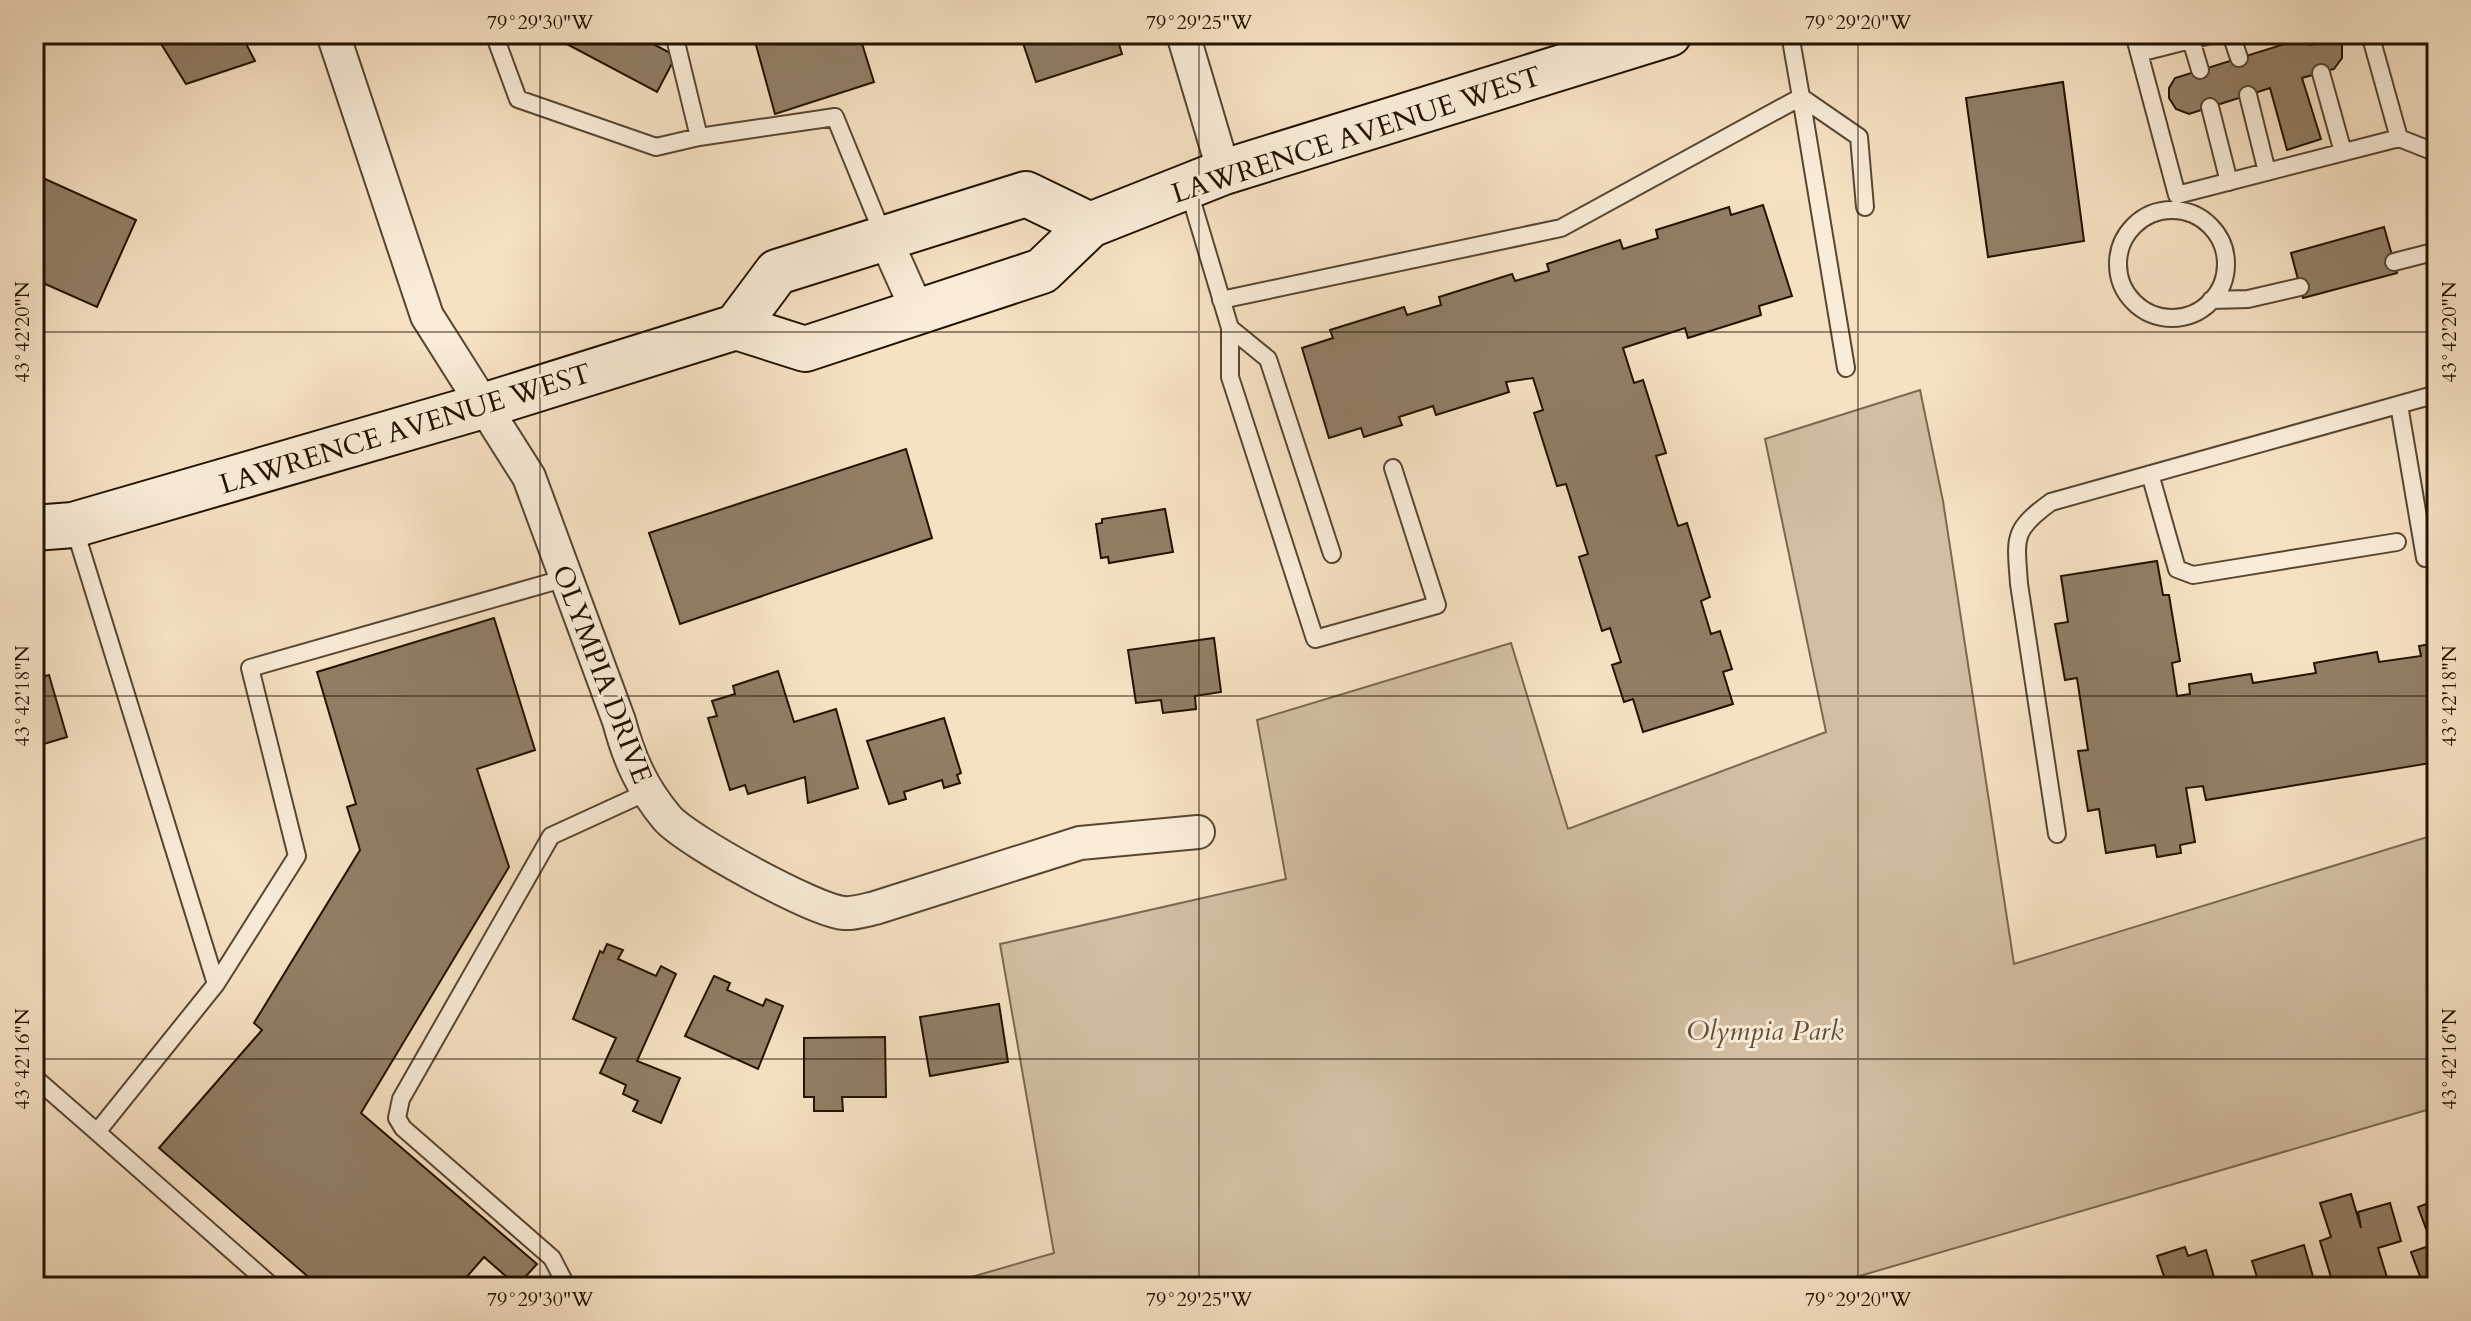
<svg xmlns="http://www.w3.org/2000/svg" width="2471" height="1321" viewBox="0 0 2471 1321" font-family="Cardo,serif">
<rect width="100%" height="100%" fill="#f6e1c3"/>
<filter id="stains"><feTurbulence type="fractalNoise" baseFrequency=".0025" numOctaves="4"/><feColorMatrix values="0 0 0 0 .2 0 0 0 0 .09 0 0 0 0 .02 0 0 0 .5 -.17"/></filter>
<radialGradient id="worn" r=".72"><stop offset=".6" stop-color="#630" stop-opacity="0"/><stop offset="1" stop-color="#630" stop-opacity=".3"/></radialGradient>
<!-- green -->
<path fill="#d2bea2" stroke="#7a6851" stroke-width="2" d="M1920,390l23,111 71,463 423,-130v273l-615,180h-885l117,-34 -54,-309 286,-65 -29,-159 254,-77 57,186 258,-97 -61,-293z"/>
<!-- building -->
<path fill="#917e65" stroke="#231200" stroke-width="2" d="M155,34h86l14,27 -69,23z
M548,34h86l42,22 -19,36z
M753,34h106l15,48 -99,32z
M1020,34h96l6,20 -86,28z
M2317,34l16,1 9,9v14l-8,11 -32,9 19,61 -34,11 -17,-62 -81,26 -13,-5 -7,-11v-10l6,-10z
M2063,82l21,159 -96,16 -22,-159z
M34,174l102,46 -39,87 -63,-28z
M1763,205l29,91 -33,10 2,9 -73,23 -3,-10 -62,20 11,35 9,-3 23,73 -10,3 22,70 9,-3 23,74 -9,4 10,33 9,-3 12,38 -9,3 10,32 -90,28 -10,-33 -9,3 -12,-37 9,-3 -11,-34 -8,3 -23,-74 9,-3 -22,-70 -9,2 -23,-73 9,-3 -10,-32 -27,4 3,10 -73,23 -3,-9 -34,11 3,8 -38,12 -3,-9 -32,10 -27,-90 31,-10 -3,-8 74,-23 3,8 34,-10 -2,-8 73,-23 3,7 34,-10 -2,-7 73,-24 3,9 35,-11 -2,-8 73,-23 2,8z
M2384,227l13,46 -94,25 -12,-45z
M906,449l26,89 -252,86 -31,-91z
M1165,509l8,43 -64,11 -1,-6 -7,1 -5,-34 6,-1v-4z
M2157,561l6,34h6l11,66 -8,2 5,33 13,-2 -1,-10 62,-10 2,9 63,-10 -2,-10 63,-11 2,10 42,-6 -2,-10 18,-3v119l-231,38 -3,-14 -17,2 9,54 -15,3 1,8 -24,4 -2,-12 -49,8 -7,-44 -11,2 -10,-60 10,-1 -11,-72 -12,2 -10,-56 13,-2 -7,-46z
M494,618l41,132 -58,19 32,98 -148,246 176,151 -20,22 -33,-29 -26,30h-138l-161,-139 103,-118 -8,-7 106,-173 -13,-43 9,-3 -39,-132z
M1214,638l7,54 -26,4 1,13 -33,4 -2,-13 -25,3 -8,-53z
M778,671l16,51 42,-13 22,79 -50,15 -3,-26 -57,17 -3,-9 -15,5 -22,-72 9,-2 -5,-15 23,-7 -2,-8z
M49,675l18,62 -33,10v-68z
M944,718l17,55 -4,2 3,8 -16,5 -2,-8 -38,12 2,7 -17,5 -22,-63z
M607,944l16,6 -5,9 38,17 5,-10 15,8 -39,87 43,17 -19,45 -28,-12 5,-10 -15,-7 3,-9 -26,-12 16,-35 -43,-19 27,-68 3,2z
M714,976l16,7 -3,7 36,16 3,-7 17,7 -25,63 -73,-33z
M999,1004l9,58 -78,14 -10,-59z
M885,1037l1,60h-44l1,14h-29v-14h-10v-59z
M2351,1194l10,34 -3,-16 32,-9 11,38 -23,7 12,39h-56l-14,-46 11,-4 -11,-34z
M2437,1200v87h-13l-13,-35 21,-7 -14,-38z
M2304,1245l12,42h-56l-8,-26z
M2185,1247l3,9 18,-6 11,37h-56l6,-2 -10,-29z"/>
<g fill="none" stroke-linecap="round" stroke-linejoin="round">
<defs>
<path id="service" d="M494,34l24,65 138,48 43,-10 136,-20 49,120
M674,34l25,103
M2134,34l43,161 222,-57 -29,-104
M2231,34l8,24
M2310,34l1,2
M2191,40l9,30
M2139,53l75,-19
M2321,73l22,79
M2248,95l19,77
M2210,107l19,75
M2399,138l38,15
M1188,188l42,140v49l85,262 122,-34 -44,-137
M2118 264a54 54 0 1 1 108 0a54 54 0 1 1-108 0Z
M2394,262l43,-11
M1221,300l340,-72 240,-131 -11,-63
M2211,300l37,-1 52,-12
M1230,328l38,31 64,195
M1846,368l-45,-271 58,40 6,70
M2399,405l26,153
M2150,474l27,95 16,6 204,-33
M74,527l142,457
M2057,834l-38,-250c-3,-46 -8,-53 32,-82l386,-108
M34,1077l63,55 119,-148 81,-128 -47,-188 316,-90
M97,1132l176,155
M567,1287l-15,-29 -149,-130 -6,-10 4,-19 150,-263 96,-44"/>
<path id="minor" d="M333,34l94,282 102,161 90,244c10,38 23,67 48,97 20,23 148,93 177,95 9,1 22,-3 31,-5l205,-65 118,-11
M1183,34l41,138
M885,238l33,74"/>
<path id="secondary" d="M736,327l41,-55 249,-78 64,31
M34,528l39,-3 410,-119 253,-79 69,22 237,-78 48,-46 134,-53 445,-138"/>
</defs>
<!-- service casing -->
<use href="#service" stroke="#584631" stroke-width="20"/>
<!-- minor casing -->
<use href="#minor" stroke="#584631" stroke-width="36"/>
<!-- secondary casing -->
<use href="#secondary" stroke="#231200" stroke-width="48"/>
<!-- service -->
<use href="#service" stroke="#f9ecd8" stroke-width="16"/>
<!-- minor -->
<use href="#minor" stroke="#f9ecd8" stroke-width="32"/>
<!-- secondary -->
<use href="#secondary" stroke="#f9ecd8" stroke-width="44"/>
</g>
<!-- ticks -->
<path fill="none" stroke="#231200" stroke-width="2" stroke-opacity="0.45" d="M540,34v1253M1199,34v1253M1858,34v1253M34,332h2403M34,696h2403M34,1059h2403"/>
<g text-anchor="middle" stroke-width="6" stroke-linejoin="round" paint-order="stroke">
<!-- street labels -->
<g font-size="28" fill="#231200" stroke="#f9ecd8">
<text transform="translate(1356 134) rotate(-18)" y="10">LAWRENCE AVENUE WEST</text>
<text transform="translate(405 428) rotate(-17)" y="10">LAWRENCE AVENUE WEST</text>
<text transform="translate(603 674) rotate(69)" y="10">OLYMPIA DRIVE</text>
</g>
<!-- park labels -->
<g font-size="28" font-style="italic" fill="#604e39" stroke="#f9ecd8">
<text x="1765" y="1040">Olympia Park</text>
</g>
</g>
<!-- margin -->
<rect width="2471" height="1321" fill="none" stroke="#f6e1c3" stroke-width="88"/>
<rect x="44" y="44" width="2383" height="1233" fill="none" stroke="#231200" stroke-width="3"/>
<g font-size="20" text-anchor="middle" fill="#231200">
<text x="540" y="29">79°29'30"W</text>
<text x="1199" y="29">79°29'25"W</text>
<text x="1858" y="29">79°29'20"W</text>
<text transform="translate(22 332) rotate(-90)" y="7">43°42'20"N</text>
<text transform="translate(2449 332) rotate(-90)" y="7">43°42'20"N</text>
<text transform="translate(22 696) rotate(-90)" y="7">43°42'18"N</text>
<text transform="translate(2449 696) rotate(-90)" y="7">43°42'18"N</text>
<text transform="translate(22 1059) rotate(-90)" y="7">43°42'16"N</text>
<text transform="translate(2449 1059) rotate(-90)" y="7">43°42'16"N</text>
<text x="540" y="1306">79°29'30"W</text>
<text x="1199" y="1306">79°29'25"W</text>
<text x="1858" y="1306">79°29'20"W</text>
</g>
<rect width="100%" height="100%" filter="url(#stains)"/>
<rect width="100%" height="100%" fill="url(#worn)"/>
</svg>
